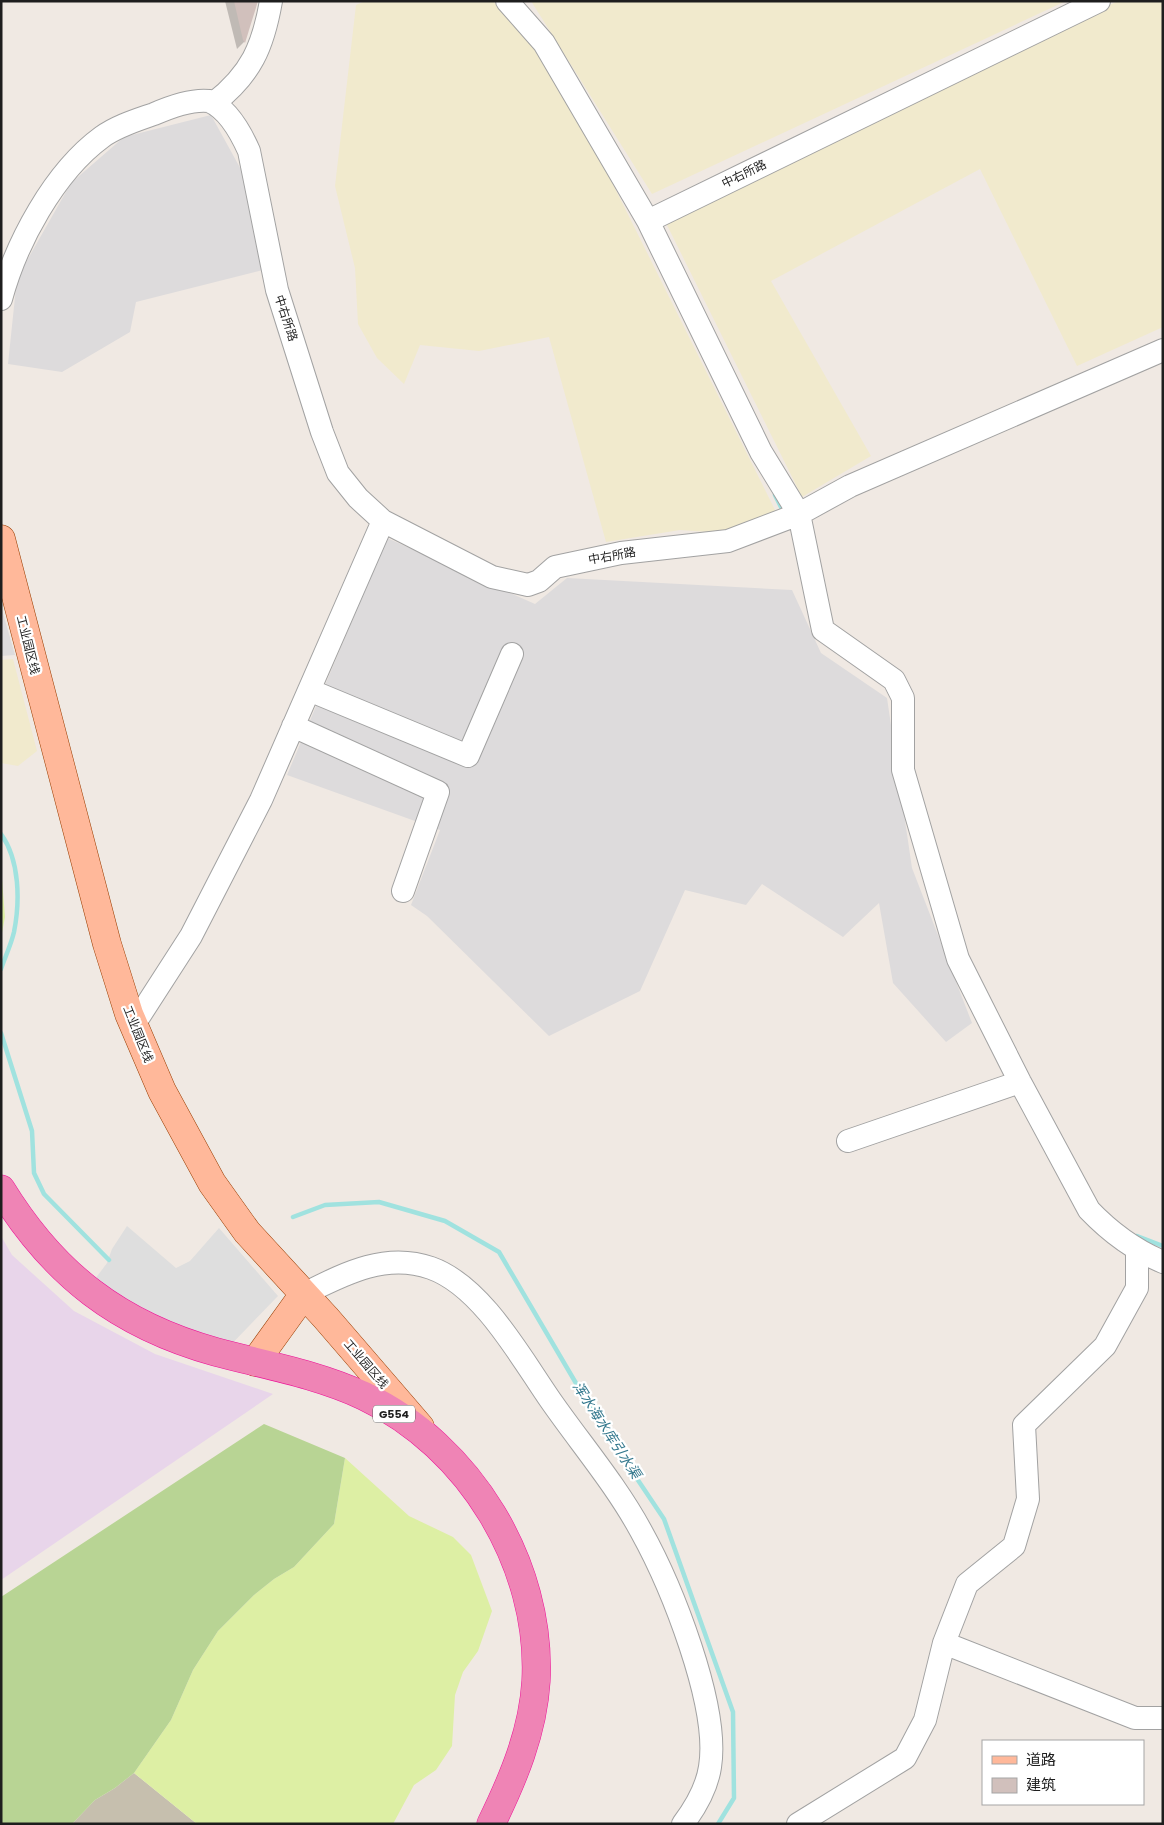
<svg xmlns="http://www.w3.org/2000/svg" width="1164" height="1825" viewBox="0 0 1164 1825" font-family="Poppins,'Noto Sans SC',sans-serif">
<rect width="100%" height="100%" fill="#f0e9e3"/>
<!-- residential -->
<path fill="#dddbdc" d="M211,115l33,60 23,94 -131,33 -6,30 -68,40 -54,-8 9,-86 54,-95 53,-46z
M387,538l148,66 32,-26 225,12 29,63 66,45 25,170 60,155 -26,19 -53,-59 -14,-80 -36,34 -81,-53 -16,21 -61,-15 -45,101 -91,45 -122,-120 -16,-11 29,-75 -153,-55z
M1,606l14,49 -14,1z"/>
<!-- industrial -->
<path fill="#e8d5ea" d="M1,1236l11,19 62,56 81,43 118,40 -272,186z"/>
<!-- construction -->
<path fill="#c6bfae" d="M134,1773l63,51h-125l23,-24 20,-12z"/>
<!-- farmland -->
<path fill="#f1eacd" d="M365,1h128l42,46 49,79 192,386 -52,21 -44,-3 -74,12 -57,-205 -70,14 -59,-6 -16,39 -27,-26 -19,-34 -3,-56 -20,-82 21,-181z
M531,1h535l-414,193z
M1118,1h45v326l-86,39 -97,-197 -209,112 100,175 -69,41 -138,-278z
M13,659l24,92 -19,15 -17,-3v-103z"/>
<!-- grass -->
<path fill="#ddefa4" d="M1,867l4,50 -4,21z
M345,1458l64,58 44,21 18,18 21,56 -14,40 -15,21 -8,23 -3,51 -16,24 -22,15 -21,39h-196l-63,-51 37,-53 22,-50 25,-39 36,-36 20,-16 20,-12 40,-43z"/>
<!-- forest -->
<path fill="#b8d494" d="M264,1424l81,34 -11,66 -40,43 -20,12 -20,16 -36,36 -25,39 -22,50 -37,53 -19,15 -20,12 -23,24h-71v-227z"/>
<!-- parking -->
<path fill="#dedede" d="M127,1226l49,42 14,-7 29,-33 59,68 -55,57 -134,-66 18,-24 5,-14z"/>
<!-- shadow -->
<path fill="#0003" d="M225,1h31l-12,41 -7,7z"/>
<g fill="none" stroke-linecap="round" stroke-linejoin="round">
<!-- stream -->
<path stroke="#a0e2df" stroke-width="4.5" d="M775,495l9,18
M1,834c19,26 19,68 13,98 -3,13 -9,25 -13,37
M1,1033l31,98 2,42 10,21 65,66
M293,1217l32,-12 54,-3 66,19 54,31 98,167 67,100 69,193 1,86 -16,26
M1134,1237l3,-1 26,10"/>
</g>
<!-- building -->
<path fill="#d1c0bc" d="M234,1h24l-13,42 -2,-3z"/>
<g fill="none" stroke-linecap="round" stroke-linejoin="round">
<defs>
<path id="minor" d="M507,1l37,42 104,178
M214,103c37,-29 49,-56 57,-102
M1,299c15,-56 53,-127 101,-162 15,-11 35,-17 52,-23 16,-7 37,-15 55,-13 19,8 32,32 40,50l28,139 45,142 16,41 20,25 25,23 109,56 36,8 11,-4 16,-14 66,-14 107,-12 71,-27 -38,-62 -113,-231 451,-220
M1163,350l-313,136 -51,28 24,116 71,50 9,18v72l55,189 62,123 69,128c22,23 45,40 74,52
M309,690l159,66 44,-102
M293,726l145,66 -35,99
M133,1026l58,-90 70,-136 122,-279
M848,1141l172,-59
M304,1294c40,-20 81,-42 127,-26 51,18 90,90 120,133 30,43 65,84 90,130 30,54 79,175 69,236 -3,20 -15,41 -27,57
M944,1643l191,75h28
M798,1824l107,-66 20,-38 19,-77 23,-59 47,-38 14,-47 -4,-74 81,-79 32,-58v-37"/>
<path id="major" d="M1,539l106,405 22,70 33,77 50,92 35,49 79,86 94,109
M255,1362l49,-68"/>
<path id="highway" d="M1,1189c53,86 118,136 215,163 49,13 101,22 148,44 106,50 178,169 172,285 -3,51 -23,98 -45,143"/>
</defs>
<!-- minor casing -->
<use href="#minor" stroke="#a2a2a2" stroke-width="24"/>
<!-- major casing -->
<use href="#major" stroke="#993d00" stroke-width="29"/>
<!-- highway casing -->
<use href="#highway" stroke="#ec1398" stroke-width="29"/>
<!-- minor -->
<use href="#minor" stroke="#fff" stroke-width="22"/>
<!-- major -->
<use href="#major" stroke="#ffb89a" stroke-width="28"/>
<!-- highway -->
<use href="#highway" stroke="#ef84b5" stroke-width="28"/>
</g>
<g text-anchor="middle" stroke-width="4.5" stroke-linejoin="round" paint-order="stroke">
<!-- shield labels -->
<rect fill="#fff" stroke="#626262" stroke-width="1" x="373" y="1405.5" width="42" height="17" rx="4"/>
<g font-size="11" font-weight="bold" fill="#1e1e1e">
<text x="394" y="1418">G554</text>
</g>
<!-- street labels -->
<g font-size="12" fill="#1e1e1e" stroke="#fff">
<text transform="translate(744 174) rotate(-26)" y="4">中右所路</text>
<text transform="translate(286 318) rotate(72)" y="4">中右所路</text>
<text transform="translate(612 556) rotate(-10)" y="4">中右所路</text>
<text transform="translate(28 645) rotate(76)" y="4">工业园区线</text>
<text transform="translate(138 1034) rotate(68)" y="4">工业园区线</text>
<text transform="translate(366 1364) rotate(49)" y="4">工业园区线</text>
</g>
<!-- water labels -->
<g font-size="14" font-style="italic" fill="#35798e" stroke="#fff">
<text transform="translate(607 1430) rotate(57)" y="5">浑水海水库引水渠</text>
</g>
</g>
<!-- border -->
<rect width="1164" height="1825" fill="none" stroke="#1e1e1e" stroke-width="5"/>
<!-- legend -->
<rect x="982" y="1740" width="162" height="65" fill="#ffffff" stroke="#a5a5a5"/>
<rect x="992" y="1756" width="25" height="8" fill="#ffb89a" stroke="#a5a5a5"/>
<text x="1026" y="1765" font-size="15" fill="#1e1e1e">道路</text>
<rect x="992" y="1778" width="25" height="15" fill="#d1c0bc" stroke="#a5a5a5"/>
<text x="1026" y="1790" font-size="15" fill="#1e1e1e">建筑</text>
</svg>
